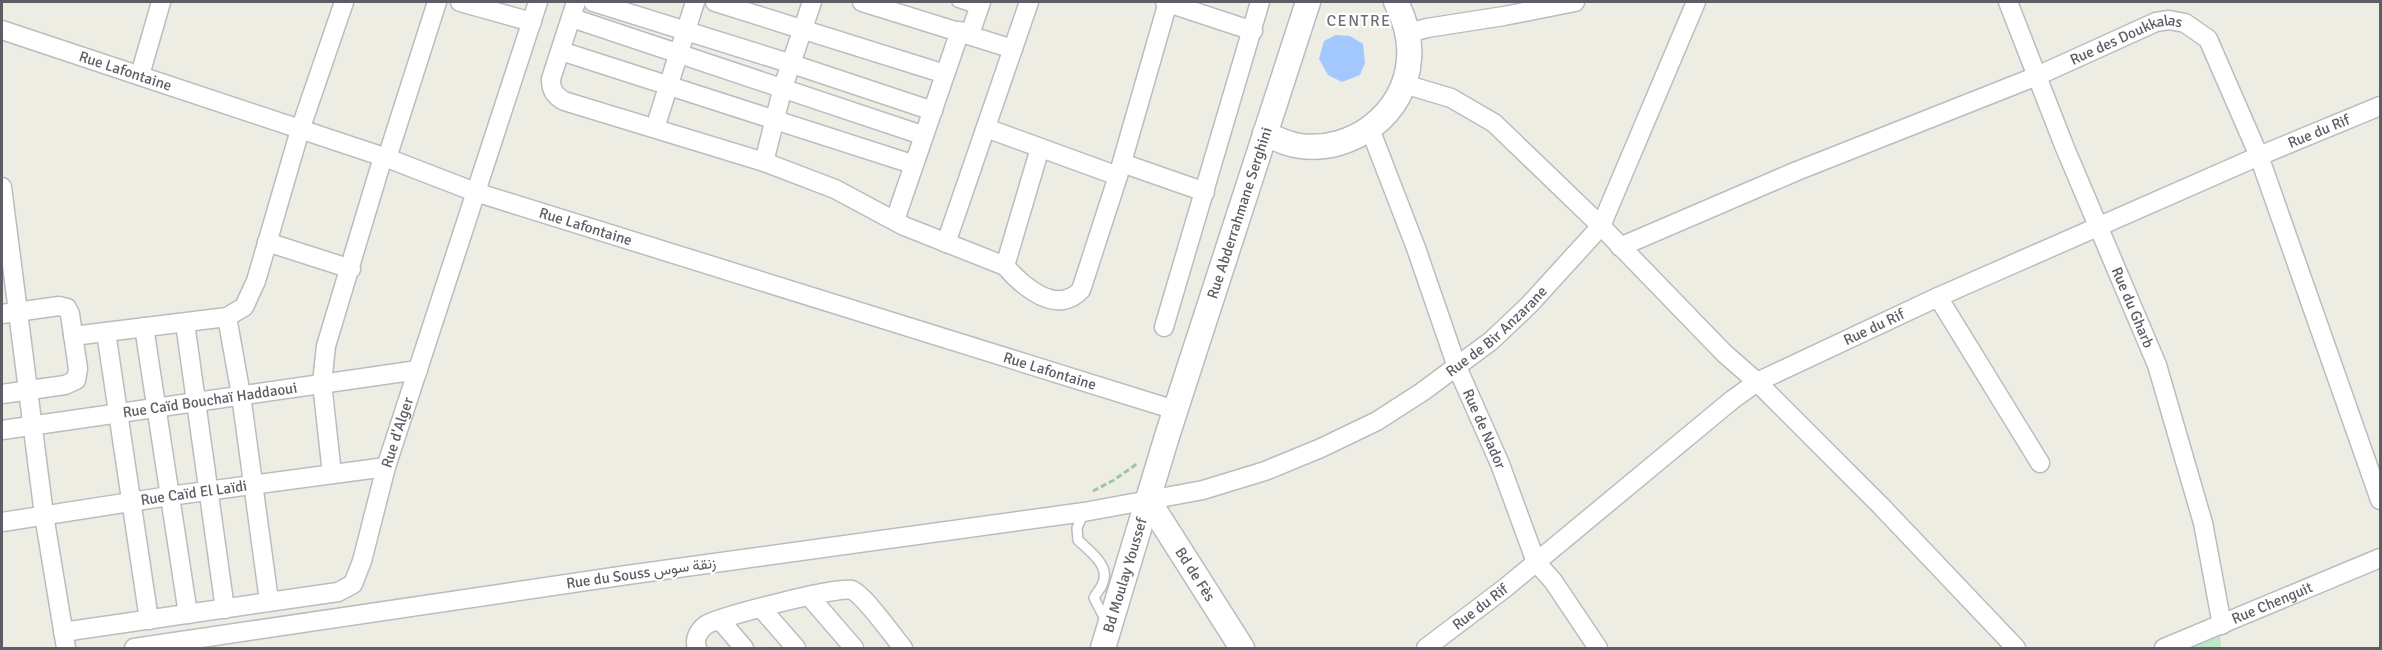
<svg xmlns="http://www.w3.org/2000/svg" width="2382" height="650" viewBox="0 0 2382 650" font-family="Signika,Vazirmatn,sans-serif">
<rect width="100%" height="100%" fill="#eeede3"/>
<!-- green -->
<path fill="#c0e6c6" d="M2220,633l1,15h-35z"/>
<!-- water -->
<path fill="#a3c8ff" d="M1336,35l14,1 13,8 2,19 -5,12 -18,7 -14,-7 -9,-16 5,-18z"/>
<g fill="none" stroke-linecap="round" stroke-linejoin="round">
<defs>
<path id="lane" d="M957,2l21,7
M1084,512l-7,16 1,12c11,11 34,26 24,45 -2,5 -6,8 -8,13l12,23"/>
<g id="street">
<path d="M460,2l72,20"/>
<path d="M576,2l-25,77c0,11 3,16 13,22l200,61 71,27 69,37 101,40 35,-118"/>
<path d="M593,2l199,62 141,47"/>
<path d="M715,2l230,72"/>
<path d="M862,2l151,47"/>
<path d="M1165,2l88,29"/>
<path id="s1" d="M2008,2l57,146 92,217 46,158 19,102"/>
<path d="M572,18l350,117"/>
<path id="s2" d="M2,30l385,128 88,34 700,218"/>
<path d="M1408,33l19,-5 77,-12 71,-14"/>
<path d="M970,34l11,-32"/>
<path d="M561,51l351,113"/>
<path d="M140,75l21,-73"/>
<path d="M1404,84l47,14 43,25 107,103 123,127 33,29 124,124 135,142"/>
<path d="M655,128l40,-126"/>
<path d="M986,128l132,48"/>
<path id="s3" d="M1370,129l46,119 41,119 43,97 36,98 17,19 45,67"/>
<path d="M387,158l50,-156"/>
<path d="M764,162l19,-75 29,-85"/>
<path d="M1122,163l83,29"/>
<path d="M2,187l42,328 22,133"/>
<path d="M895,220l65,-189"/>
<path d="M267,242l84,27"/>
<path d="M946,243l83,-241"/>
<path id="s4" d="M1620,247l177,-76 240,-95 119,-54 13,-2 16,3 23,16 51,117 121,344"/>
<path d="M1005,266c18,21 52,50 76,24l37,-114 50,-174"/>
<path d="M1938,297l102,166"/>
<path d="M2,314l57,-8 8,2 3,6 8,55 -2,11 -11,5 -63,9"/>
<path d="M227,317l14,78 28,206"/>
<path d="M185,323l40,286"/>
<path d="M144,327l44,287"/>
<path d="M1164,327l96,-325"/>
<path d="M106,332l43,288"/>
<path d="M73,336l154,-19 17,-10 12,-26 44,-151 44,-128"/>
<path id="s5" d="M2,430l416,-60"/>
<path d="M332,474l-10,-91 4,-37 57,-189"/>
<path id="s6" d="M2,522l167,-26 217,-29"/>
<path d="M809,596l45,52"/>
<path d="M761,608l35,40"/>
<path d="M720,620l24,28"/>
<path id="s7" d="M63,632l275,-40 15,-8 9,-23 24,-94 152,-465"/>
<path id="s8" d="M134,648l493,-73 457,-63 119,-22 62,-19 56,-23 56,-27 45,-29 69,-51 39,-37 71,-78 95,-224"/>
<path d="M697,648c-3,-9 1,-17 9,-23 12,-8 136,-40 146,-35 13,6 41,46 51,58"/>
<path id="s9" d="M1426,648l79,-60 227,-188 25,-18 181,-85 321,-141 121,-50"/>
<path id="s10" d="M2164,648l216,-90"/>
</g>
<g id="secondary">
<path d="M1265,133c11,6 22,11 35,13 53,7 106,-33 109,-87 2,-21 -4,-39 -13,-57"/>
<path id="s11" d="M1148,500l94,148"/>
<path id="s12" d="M1103,648l65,-215 140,-431"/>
</g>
</defs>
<!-- lane casing -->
<use href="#lane" stroke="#bbbcc2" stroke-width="12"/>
<!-- street casing -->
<use href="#street" stroke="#bbbcc2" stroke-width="21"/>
<!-- secondary casing -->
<use href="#secondary" stroke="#b9bbc2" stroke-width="27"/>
<!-- path -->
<path stroke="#99c7ad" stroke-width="3" stroke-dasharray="6 3" stroke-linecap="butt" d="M1093,491l21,-11 24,-17"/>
<!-- lane -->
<use href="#lane" stroke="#fff" stroke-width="9"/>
<!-- street -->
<use href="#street" stroke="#fff" stroke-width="18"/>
<!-- secondary -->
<use href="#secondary" stroke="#fff" stroke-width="24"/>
</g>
<g text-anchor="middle" stroke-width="4.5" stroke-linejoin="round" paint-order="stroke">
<!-- street labels -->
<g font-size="15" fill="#5b5e64" stroke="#fff">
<text dy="5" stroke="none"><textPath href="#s4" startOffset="548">Rue des Doukkalas</textPath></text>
<text dy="5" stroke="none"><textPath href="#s2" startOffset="130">Rue Lafontaine</textPath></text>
<text dy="5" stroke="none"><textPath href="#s9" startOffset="1040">Rue du Rif</textPath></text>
<text dy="5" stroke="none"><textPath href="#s12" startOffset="456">Rue Abderrahmane Serghini</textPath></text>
<text dy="5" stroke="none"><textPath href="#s2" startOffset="616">Rue Lafontaine</textPath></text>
<text dy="5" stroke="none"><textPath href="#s1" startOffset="330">Rue du Gharb</textPath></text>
<text dy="5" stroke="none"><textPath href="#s9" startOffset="554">Rue du Rif</textPath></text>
<text dy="5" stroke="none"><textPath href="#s8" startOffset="1418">Rue de Bir Anzarane</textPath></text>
<text dy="5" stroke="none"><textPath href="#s2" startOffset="1102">Rue Lafontaine</textPath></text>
<text dy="5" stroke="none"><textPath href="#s5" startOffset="210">Rue Caïd Bouchaï Haddaoui</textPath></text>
<text dy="5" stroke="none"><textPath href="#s3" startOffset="321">Rue de Nador</textPath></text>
<text dy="5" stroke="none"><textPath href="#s7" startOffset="453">Rue d'Alger</textPath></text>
<text dy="5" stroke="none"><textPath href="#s6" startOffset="194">Rue Caïd El Laïdi</textPath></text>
<text transform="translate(641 573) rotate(-8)" y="5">Rue du Souss زنقة سوس</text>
<text dy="5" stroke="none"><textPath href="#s12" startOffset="76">Bd Moulay Youssef</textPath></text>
<text dy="5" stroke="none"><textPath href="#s11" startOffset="88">Bd de Fès</textPath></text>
<text dy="5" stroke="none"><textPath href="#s10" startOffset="117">Rue Chenguit</textPath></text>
<text dy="5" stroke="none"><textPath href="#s9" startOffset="68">Rue du Rif</textPath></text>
</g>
<!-- neighbourhood labels -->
<g font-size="16" letter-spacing="1.5" fill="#6c7076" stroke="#fff">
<text x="1359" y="26">CENTRE</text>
</g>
</g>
<!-- border -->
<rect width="2382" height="650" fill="none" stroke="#5b5e64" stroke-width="6"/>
</svg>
